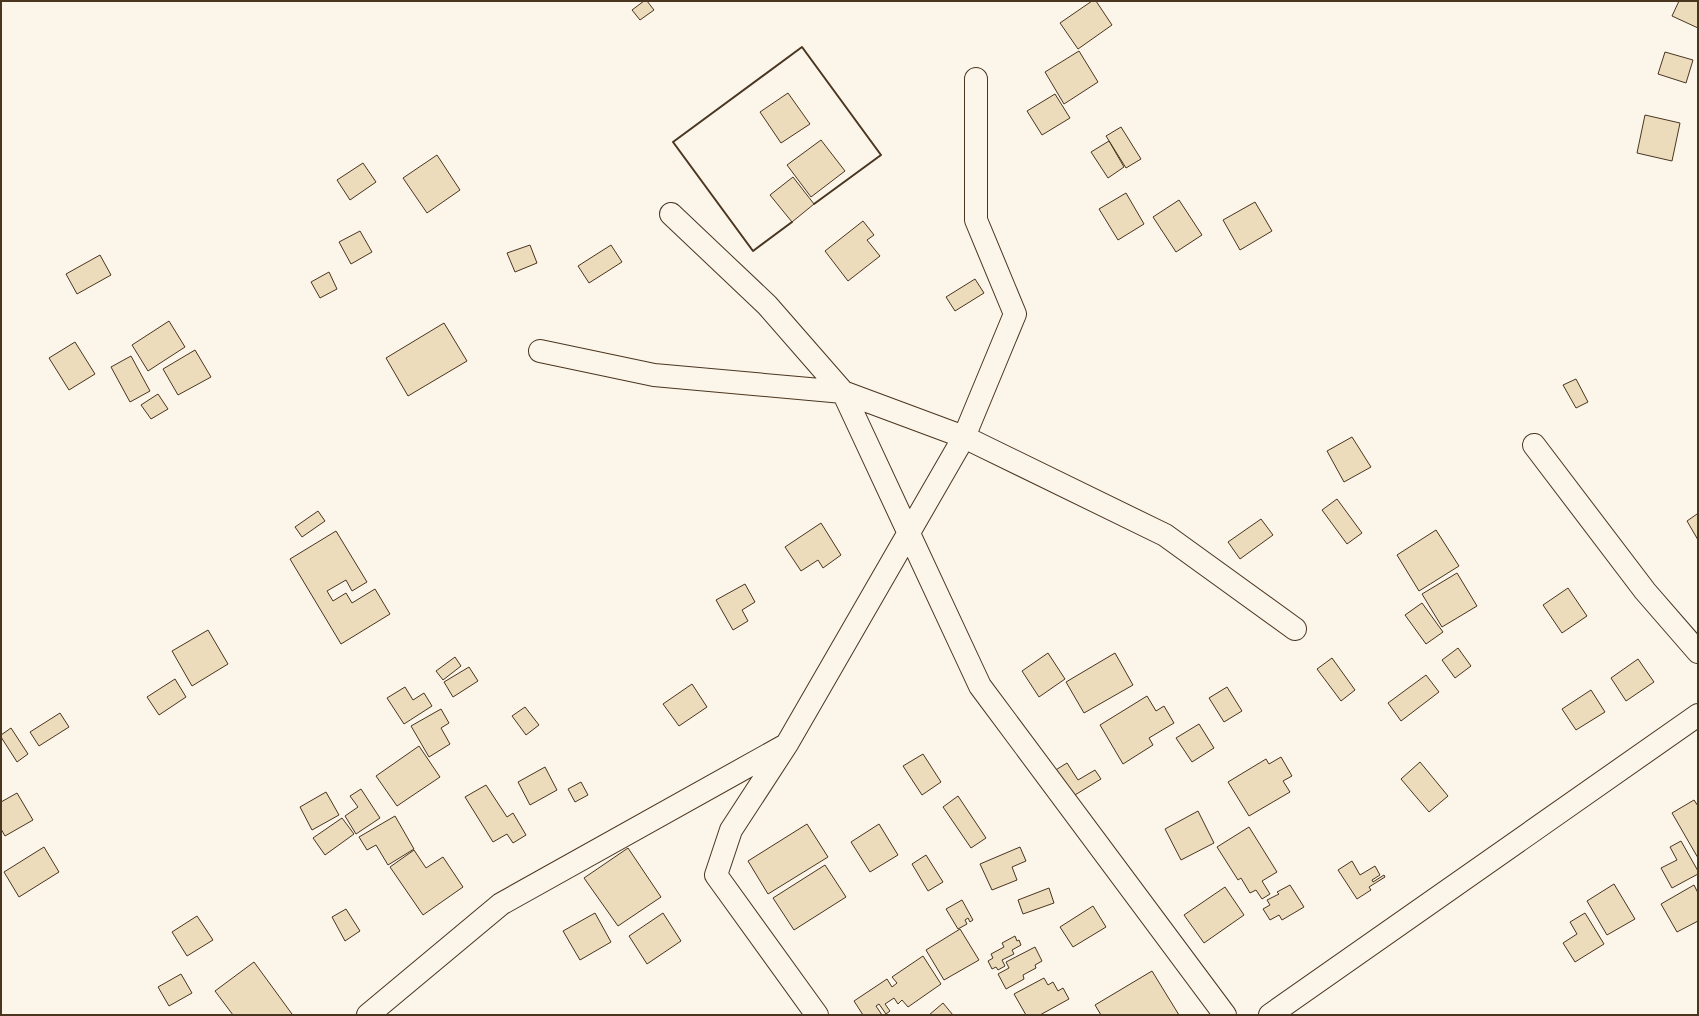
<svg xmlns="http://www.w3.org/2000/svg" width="1699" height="1016" viewBox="0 0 1699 1016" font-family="Ubuntu,sans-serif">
<rect width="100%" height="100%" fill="#fbf6e9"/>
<!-- building -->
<path fill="#ecdcbc" stroke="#4a3520" d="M644,1h3l7,9 -14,10 -8,-10z
M1092,1h4l16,24 -34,24 -18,-26z
M1679,1h19v27l-26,-12z
M1079,51l19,31 -34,22 -19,-32z
M1665,52l28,8 -7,23 -28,-9z
M788,93l22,31 -29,19 -21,-31z
M1055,94l15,24 -28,17 -15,-24z
M1645,115l35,8 -8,38 -35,-8z
M1121,127l20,32 -15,9 -20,-32z
M821,140l24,31 -34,26 -24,-32z
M1109,141l15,26 -16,11 -17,-26z
M437,155l23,35 -33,23 -24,-35z
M363,163l13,19 -26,18 -13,-20z
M793,177l21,27 -22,18 -22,-27z
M1126,193l18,31 -26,16 -19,-31z
M1179,200l23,35 -26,17 -23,-35z
M1255,202l17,29 -32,19 -17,-30z
M863,221l11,14 -7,5 13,16 -32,25 -23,-30z
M360,231l12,21 -21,12 -12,-22z
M530,245l7,18 -22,9 -8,-19z
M611,245l11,17 -33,21 -11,-17z
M100,255l11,20 -34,19 -11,-20z
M329,272l8,17 -17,9 -9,-16z
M975,279l9,14 -29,18 -9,-14z
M169,321l16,26 -37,24 -16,-26z
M444,323l23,38 -59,35 -22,-38z
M75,342l20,32 -26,16 -20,-32z
M195,350l16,27 -33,18 -15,-26z
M131,356l19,35 -20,11 -19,-35z
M1576,379l12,23 -12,6 -13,-23z
M158,394l10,15 -17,10 -10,-14z
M1352,437l19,30 -27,15 -17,-31z
M1337,499l25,34 -15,11 -25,-34z
M318,511l7,10 -23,16 -7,-10z
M1697,514l1,1v25l-11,-19z
M1261,519l12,16 -33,24 -12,-17z
M821,523l20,32 -18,13 -5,-8 -17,11 -16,-24z
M1436,530l23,36 -40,25 -22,-36z
M336,531l31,51 -15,9 -6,-11 -19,11 6,10 13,-8 6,10 23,-14 15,25 -49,30 -51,-85z
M1457,573l20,33 -35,21 -20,-33z
M745,584l10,18 -13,8 6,11 -15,9 -17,-30z
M1568,588l19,28 -25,17 -19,-28z
M1422,603l21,29 -17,12 -21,-29z
M208,630l20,34 -36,22 -20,-35z
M1458,648l13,18 -16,12 -13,-18z
M1048,653l17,26 -26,18 -17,-26z
M1115,653l18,32 -49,28 -18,-31z
M455,657l6,9 -18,14 -7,-9z
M1332,658l23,32 -14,11 -24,-32z
M1638,659l16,23 -28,19 -15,-23z
M469,667l9,14 -25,16 -9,-15z
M1426,675l13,17 -38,29 -13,-18z
M175,679l11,18 -27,18 -12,-18z
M692,684l15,23 -28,19 -16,-22z
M405,687l8,13 11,-7 8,13 -28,18 -17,-26z
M1227,687l15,24 -18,11 -15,-24z
M1591,690l14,22 -29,18 -14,-21z
M1147,696l9,15 8,-5 10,17 -25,15 4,7 -30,19 -23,-39z
M525,707l14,18 -13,10 -14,-19z
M441,709l8,14 -8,5 9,16 -21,13 -18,-31z
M60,713l9,14 -30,19 -9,-14z
M1199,724l15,24 -22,14 -16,-24z
M11,728l17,26 -11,8 -16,-25v-2z
M419,746l21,31 -43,29 -21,-30z
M923,754l18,28 -19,13 -19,-29z
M1281,757l11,19 -9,5 7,11 -41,24 -21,-34 38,-23 3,5z
M1420,762l28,34 -19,16 -28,-33z
M1067,763l11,17 17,-10 6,9 -31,19 -16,-27z
M545,767l12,23 -27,15 -12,-23z
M581,782l7,13 -13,7 -7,-13z
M486,785l21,32 6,-4 13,22 -13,8 -6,-9 -14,8 -28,-45z
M361,789l19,29 -24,16 -11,-18 13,-9 -8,-11z
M326,792l13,23 -27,15 -12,-23z
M17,793l16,27 -28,16 -4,-7v-27z
M958,796l28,42 -15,10 -28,-41z
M1694,800l4,6v52l-26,-45z
M1198,811l16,32 -33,17 -16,-31z
M395,816l19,33 -26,16 -12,-20 -9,5 -8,-13z
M342,818l12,16 -29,21 -12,-17z
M807,824l21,33 -60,37 -20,-33z
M879,824l19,31 -28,17 -19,-30z
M1249,827l28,45 -15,9 8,13 -8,5 -6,-9 -6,3 -9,-15 -3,2 -21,-33z
M1681,841l17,30v3l-26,14 -11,-20 16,-8 -7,-13z
M44,847l15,25 -40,25 -15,-25z
M1020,847l6,14 -14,6 5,13 -25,10 -12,-26z
M628,848l33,49 -43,29 -34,-48z
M414,850l12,18 17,-11 20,30 -40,28 -33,-48z
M926,855l17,27 -15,9 -16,-27z
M1352,861l8,14 15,-9 5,9 -8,5 1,2 11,-7 1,2 -16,10 2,3 -14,9 -19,-29z
M825,865l21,32 -52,33 -21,-32z
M1614,884l21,35 -28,16 -20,-34z
M1290,885l14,22 -22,13 -3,-5 -9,5 -7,-11 7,-4 -3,-5 12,-6 -2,-2z
M1694,885l4,8v28l-21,11 -16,-28z
M1225,887l19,28 -40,28 -20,-28z
M1049,888l5,15 -31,11 -5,-14z
M962,900l11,20 -3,2 -2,-4 -3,2 2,4 -9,5 -12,-20z
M1093,906l13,21 -33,20 -13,-20z
M346,909l14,22 -15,10 -13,-24z
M595,913l16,29 -31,18 -17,-29z
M663,913l18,28 -34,23 -18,-28z
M1585,913l19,31 -29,18 -12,-19 14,-9 -7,-12z
M197,916l16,24 -26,16 -15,-24z
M960,929l19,31 -35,20 -18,-30z
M1015,936l2,5 2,-1 2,5 -9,5 2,4 -12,6 3,6 -7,4 -2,-3 -4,2 -4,-8 5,-3 -2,-4 13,-7 -2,-4z
M1035,947l7,14 -7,4 1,3 -13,7 1,4 -18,10 -8,-15 11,-6 -3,-6z
M923,956l18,28 -33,23 -6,-7 -4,4 -4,-6 -9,6 5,7 -4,3 -7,-10 -3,2 6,9h-19l-9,-14 33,-22 5,8 5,-4 -5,-6z
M254,962l38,52 -2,1h-57l-18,-24z
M1152,971l27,44h-78l-6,-10z
M181,974l11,19 -23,13 -11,-19z
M1044,978l4,7 5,-3 5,9 5,-3 6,11 -29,16h-14l-12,-21z
M943,1003l10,12h-24z"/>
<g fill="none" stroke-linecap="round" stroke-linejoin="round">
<defs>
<path id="minor" d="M671,214l96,91 76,87 137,294 245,329
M540,351l114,24 189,17 121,45 201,98 130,94
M1534,445l111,146 53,61
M368,1015l133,-111 283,-158
M817,1015l-101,-140 15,-45 56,-86 177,-307 51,-123 -39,-94v-141
M1270,1015l428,-300"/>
</defs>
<!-- minor casing -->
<use href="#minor" stroke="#4a3520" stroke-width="24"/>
<!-- minor -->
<use href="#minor" stroke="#fbf6e9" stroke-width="22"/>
<!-- wall -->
<path stroke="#4a3520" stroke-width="2" d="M792,222l-39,29 -80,-109 129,-95 79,108 -67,49"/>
</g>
<!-- border -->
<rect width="1699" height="1016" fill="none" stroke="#4a3520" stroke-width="4"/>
</svg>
